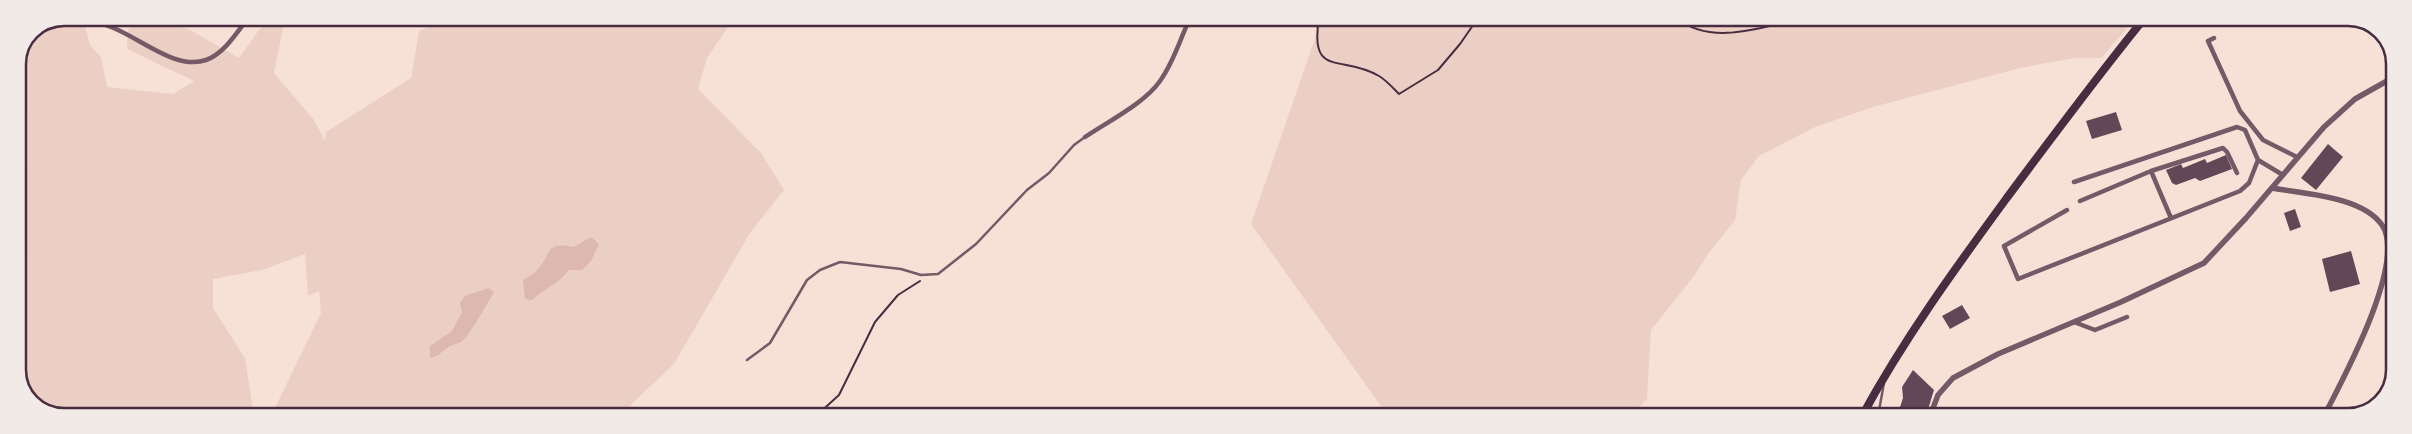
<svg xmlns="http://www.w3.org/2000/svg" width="2412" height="434" viewBox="0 0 2412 434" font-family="Lato,sans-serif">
<rect width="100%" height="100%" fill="#f7e1d7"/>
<!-- green -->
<path fill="#ebcfc5" d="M64,18h19l7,27 11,12 6,30 66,7 21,-13 -67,-32 1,-20 21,-11h7l36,13 47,27 20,-28 13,-12h13l-11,55 40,47 11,21 1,-9 85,-54 8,-47 29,-13h286l-27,40 -9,31 63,64 23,37 -34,43 -76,131 -55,52h-348l50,-103 -2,-22 -11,5 -3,-42 -43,16 -49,9v29l32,50 9,58h-196l-27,-13 -13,-28v-311l13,-33z
M1322,18h814l-35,40h-27l-54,10 -147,39 -58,20 -56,29 -18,24 -6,40 -27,34 -14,22 -43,54 -4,69 -17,17h-242l-137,-192z"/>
<!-- water -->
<path fill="#dcb8b0" d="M591,237l8,7 -8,17 -9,9h-13c-10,13 -25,19 -37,30l-7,-1 -2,-19c4,-3 10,-5 13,-9 17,-17 7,-30 38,-24z
M489,288l5,4c-6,10 -25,45 -33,50 -4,2 -10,3 -14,6 -7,5 -8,8 -17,10v-12l22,-15 10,-19 -2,-9 5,-7z"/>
<!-- building -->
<path fill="#644757" d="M2116,112l6,18 -30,9 -6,-18z
M2328,144l15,13 -27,33 -15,-12z
M2226,155l6,14 -32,12 -5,-3 -19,7 -4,-2 -6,-13 15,-6 2,4 22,-9 2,4z
M2295,209l6,18 -11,4 -6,-18z
M2351,251l9,33 -30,8 -8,-33z
M1962,305l8,13 -20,11 -8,-13z
M1913,370l21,20 -8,26h-29l6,-18 -1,-11z"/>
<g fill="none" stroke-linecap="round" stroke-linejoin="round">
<!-- path -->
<path stroke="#4a2c40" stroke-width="2" d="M1319,18c-10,61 23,36 60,58 7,4 14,12 20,18l39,-24 22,-26 18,-26
M1676,18c33,26 77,12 114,3l5,-3
M816,416l23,-21 36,-73 23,-27 22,-14"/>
<!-- service -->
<path stroke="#755966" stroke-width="2.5" d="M747,360l23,-17 37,-63 13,-10 20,-8 61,7 20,6 17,-1 38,-30 51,-54 22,-17 25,-28 11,-8
M1878,416l6,-33"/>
<!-- minor -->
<path stroke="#755966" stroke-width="4.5" d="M30,35c20,-8 44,-16 67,-12 34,5 74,49 109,37 18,-6 31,-28 42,-42
M2214,38l-6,3 32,70 23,29 34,17
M1085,137c22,-15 60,-34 75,-56 14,-19 20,-42 30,-63
M2151,171l72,-23 4,4 10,21
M2074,182l163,-55 8,3 13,30 25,15
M2080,201l71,-30 20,47
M2067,210l-63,36 14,33 222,-88 9,-8 9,-23
M2074,322l21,8 32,-13"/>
<!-- tertiary -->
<path stroke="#755966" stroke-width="5.5" d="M2272,188c32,6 90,8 110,37 25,37 -39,154 -58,191
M1930,416l8,-21 15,-17 45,-24 123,-52 83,-39 42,-45 78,-91 31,-28 39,-22"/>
<!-- primary -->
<path stroke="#4a2c40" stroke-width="8" d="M1862,416c42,-77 92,-146 144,-217 44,-59 87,-117 133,-174l10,-7"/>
</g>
<!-- crop -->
<path d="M0 0H2412V434H0ZM64 26H2348A38 38 0 0 1 2386 64V370A38 38 0 0 1 2348 408H64A38 38 0 0 1 26 370V64A38 38 0 0 1 64 26Z" fill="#f1eae7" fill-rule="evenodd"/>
<path fill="none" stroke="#4a2c40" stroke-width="2.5" d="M64 26H2348A38 38 0 0 1 2386 64V370A38 38 0 0 1 2348 408H64A38 38 0 0 1 26 370V64A38 38 0 0 1 64 26Z"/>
</svg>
